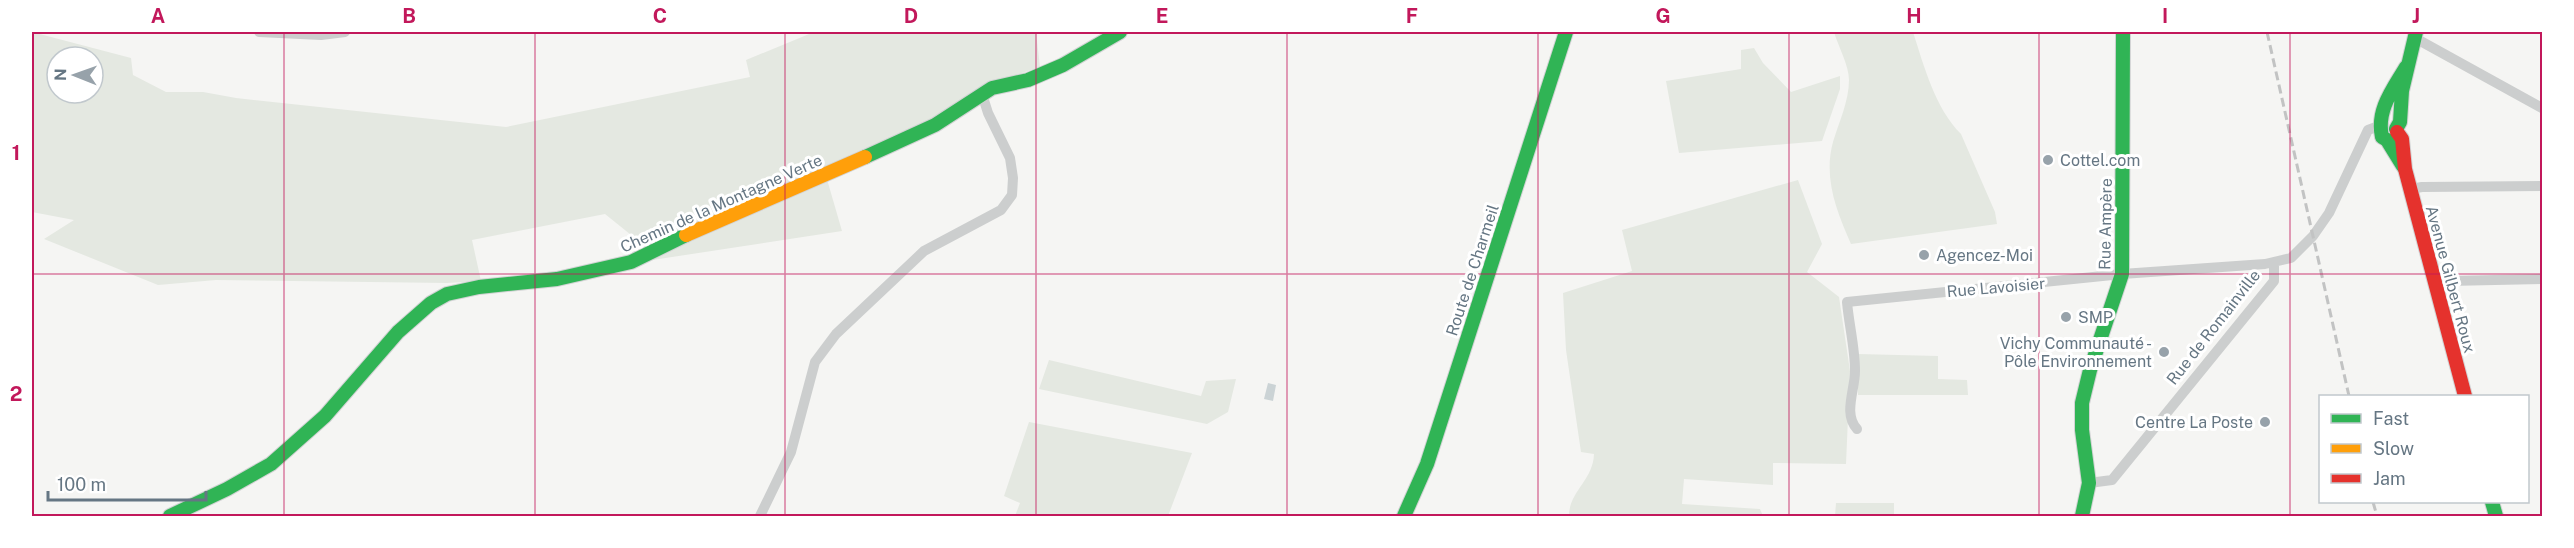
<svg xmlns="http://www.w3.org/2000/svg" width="2574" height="548" viewBox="0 0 2574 548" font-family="'Public Sans',sans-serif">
<rect width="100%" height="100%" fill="#f5f5f3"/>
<!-- green -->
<path fill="#e4e8e1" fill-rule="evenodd" d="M32,32l99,26 2,17 33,17h37l33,6 270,29 244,-50 -4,-17 68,-28h222l4,35 -60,20 -51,34 -105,48 18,62 -196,30v-14l-41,-33 -133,26 9,41 -34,2 -231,-3 -58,5 -114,-46 30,-19 -42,-8zM57,57h36v36h-36z
M1834,32h79c11,34 22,76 48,102l34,78 2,12 -146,20c-14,-32 -28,-66 -18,-102 6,-20 16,-41 16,-62 0,-15 -11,-34 -15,-48z
M1754,48l9,15 28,29 49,-16v13l-18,52 -143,12 -13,-72 75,-12v-19z
M1798,180l24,64 -15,28 32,25 11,74 -4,93 -73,-1v22l-89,-6 -2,25 78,5 3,7h-194c0,-25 24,-35 25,-62l-13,-2 -15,-102 -3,-57 69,-22 -10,-41z
M1858,354l80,2v23l29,1 1,15h-110z
M1049,360l152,36 5,-15 30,-2 -8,33 -21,12 -168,-35z
M1029,422l163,31 -24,63h-153l5,-13 -16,-7z
M1836,503h58v13h-59z"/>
<!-- water -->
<path fill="#cbd3d5" d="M1268,383l8,2 -3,16 -9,-2z"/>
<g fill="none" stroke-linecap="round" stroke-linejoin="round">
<defs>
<path id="fast" d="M2396,129l4,-7 2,-31 14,-59
M865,157l70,-32 57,-37 36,-8 35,-15 57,-33
M2403,166l-16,-26 -5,-3c-6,-27 11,-48 24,-70
M2492,502l4,14
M170,516l57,-27 44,-25 54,-48 73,-84 33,-29 16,-9 32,-7 78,-8 74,-17 55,-27
M1404,516l23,-52 139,-432
M2082,516l7,-33 -7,-53v-27l8,-33 32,-96 1,-242"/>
<path id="slow" d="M686,235l179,-78"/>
<path id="jam" d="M2397,132l5,7 3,30 60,227"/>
</defs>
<!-- fast casing -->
<use href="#fast" stroke="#d2d3d4" stroke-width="16"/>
<!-- slow casing -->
<use href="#slow" stroke="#d2d3d4" stroke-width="16"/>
<!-- jam casing -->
<use href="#jam" stroke="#d2d3d4" stroke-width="16"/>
<!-- street -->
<path stroke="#cccece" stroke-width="10" d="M259,32l62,3 24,-3
M2415,38l127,70
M2410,189l12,-2 120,-1
M2435,285l13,-4 94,-2
M1857,429c-14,-15 -2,-39 -2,-58 0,-23 -6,-46 -8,-69l275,-28 143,-10 26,-6 22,-22 16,-23 39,-83 8,-3 6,1
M2089,483l23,-3 162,-199v-18
M760,516l31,-64 24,-90 21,-28 88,-83 77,-41 11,-15 1,-17 -3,-20 -22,-45 -6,-19"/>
<!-- fast -->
<use href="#fast" stroke="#30b455" stroke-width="14"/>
<!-- slow -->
<use href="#slow" stroke="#ff9f0a" stroke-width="14"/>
<!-- jam -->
<use href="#jam" stroke="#e5322d" stroke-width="14"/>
<!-- rail -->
<path stroke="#c2c3c3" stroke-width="3" stroke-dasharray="9 4.5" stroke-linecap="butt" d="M2267,32l82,364
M2373,502l4,14"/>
</g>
<!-- grid -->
<path fill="none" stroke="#c2185b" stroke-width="1.5" stroke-opacity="0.55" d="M284,32v484M535,32v484M785,32v484M1036,32v484M1287,32v484M1538,32v484M1789,32v484M2039,32v484M2290,32v484M32,274h2510"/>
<!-- markers -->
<g fill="#97a2aa" stroke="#fff" stroke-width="2">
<circle cx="2048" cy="160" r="6"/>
<circle cx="1924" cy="255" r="6"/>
<circle cx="2066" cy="317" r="6"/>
<circle cx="2164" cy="352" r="6"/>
<circle cx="2265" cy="422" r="6"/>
</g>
<g text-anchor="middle" stroke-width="6" stroke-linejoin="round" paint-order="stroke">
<!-- poi labels -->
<g font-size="16" fill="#657683" stroke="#fff" text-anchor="start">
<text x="2060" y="166">Cottel.com</text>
<text x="1936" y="261">Agencez-Moi</text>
<text x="2078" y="323">SMP</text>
<text x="2152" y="349" text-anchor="end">Vichy Communauté -<tspan x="2152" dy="18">Pôle Environnement</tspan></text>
<text x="2253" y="428" text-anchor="end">Centre La Poste</text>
</g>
<!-- street labels -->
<g font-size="16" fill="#657683" stroke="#fff">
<text transform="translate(721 203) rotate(-24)" y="6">Chemin de la Montagne Verte</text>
<text transform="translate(2105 224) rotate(-89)" y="6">Rue Ampère</text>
<text transform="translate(1472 270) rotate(-72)" y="6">Route de Charmeil</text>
<text transform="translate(2451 279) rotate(75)" y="6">Avenue Gilbert Roux</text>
<text transform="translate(1996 287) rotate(-5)" y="6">Rue Lavoisier</text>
<text transform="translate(2213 327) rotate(-52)" y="6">Rue de Romainville</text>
</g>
</g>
<!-- border -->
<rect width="2574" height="548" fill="none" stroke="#ffffff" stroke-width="66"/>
<!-- legend -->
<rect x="2319" y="395" width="210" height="108" fill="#ffffff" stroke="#c1c8cd" stroke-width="1.5"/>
<rect x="2331" y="414" width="30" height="9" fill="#30b455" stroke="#c1c8cd" stroke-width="1.5"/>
<text x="2373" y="425" font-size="18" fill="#657683">Fast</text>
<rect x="2331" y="444" width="30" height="9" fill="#ff9f0a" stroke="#c1c8cd" stroke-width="1.5"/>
<text x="2373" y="455" font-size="18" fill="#657683">Slow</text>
<rect x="2331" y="474" width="30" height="9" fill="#e5322d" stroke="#c1c8cd" stroke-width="1.5"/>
<text x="2373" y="485" font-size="18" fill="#657683">Jam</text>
<!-- north arrow -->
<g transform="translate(75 75) rotate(271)"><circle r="28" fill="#ffffff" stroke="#c1c8cd" stroke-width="1.5"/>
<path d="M0-4.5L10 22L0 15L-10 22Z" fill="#97a2aa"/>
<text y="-9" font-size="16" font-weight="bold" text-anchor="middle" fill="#657683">N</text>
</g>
<!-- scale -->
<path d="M48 491v9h158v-9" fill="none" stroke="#657683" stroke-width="3"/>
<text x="57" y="491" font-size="18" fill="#657683" stroke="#ffffff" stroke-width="4.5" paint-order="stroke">100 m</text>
<rect x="33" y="33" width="2508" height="482" fill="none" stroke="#c2185b" stroke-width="2"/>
<g font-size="20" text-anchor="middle" font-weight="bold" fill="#c2185b">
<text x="158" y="23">A</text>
<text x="409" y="23">B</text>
<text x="660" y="23">C</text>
<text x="911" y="23">D</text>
<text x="1162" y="23">E</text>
<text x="1412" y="23">F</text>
<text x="1663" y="23">G</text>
<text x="1914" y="23">H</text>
<text x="2165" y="23">I</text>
<text x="2416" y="23">J</text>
<text x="16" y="160">1</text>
<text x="16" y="401">2</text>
</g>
</svg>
